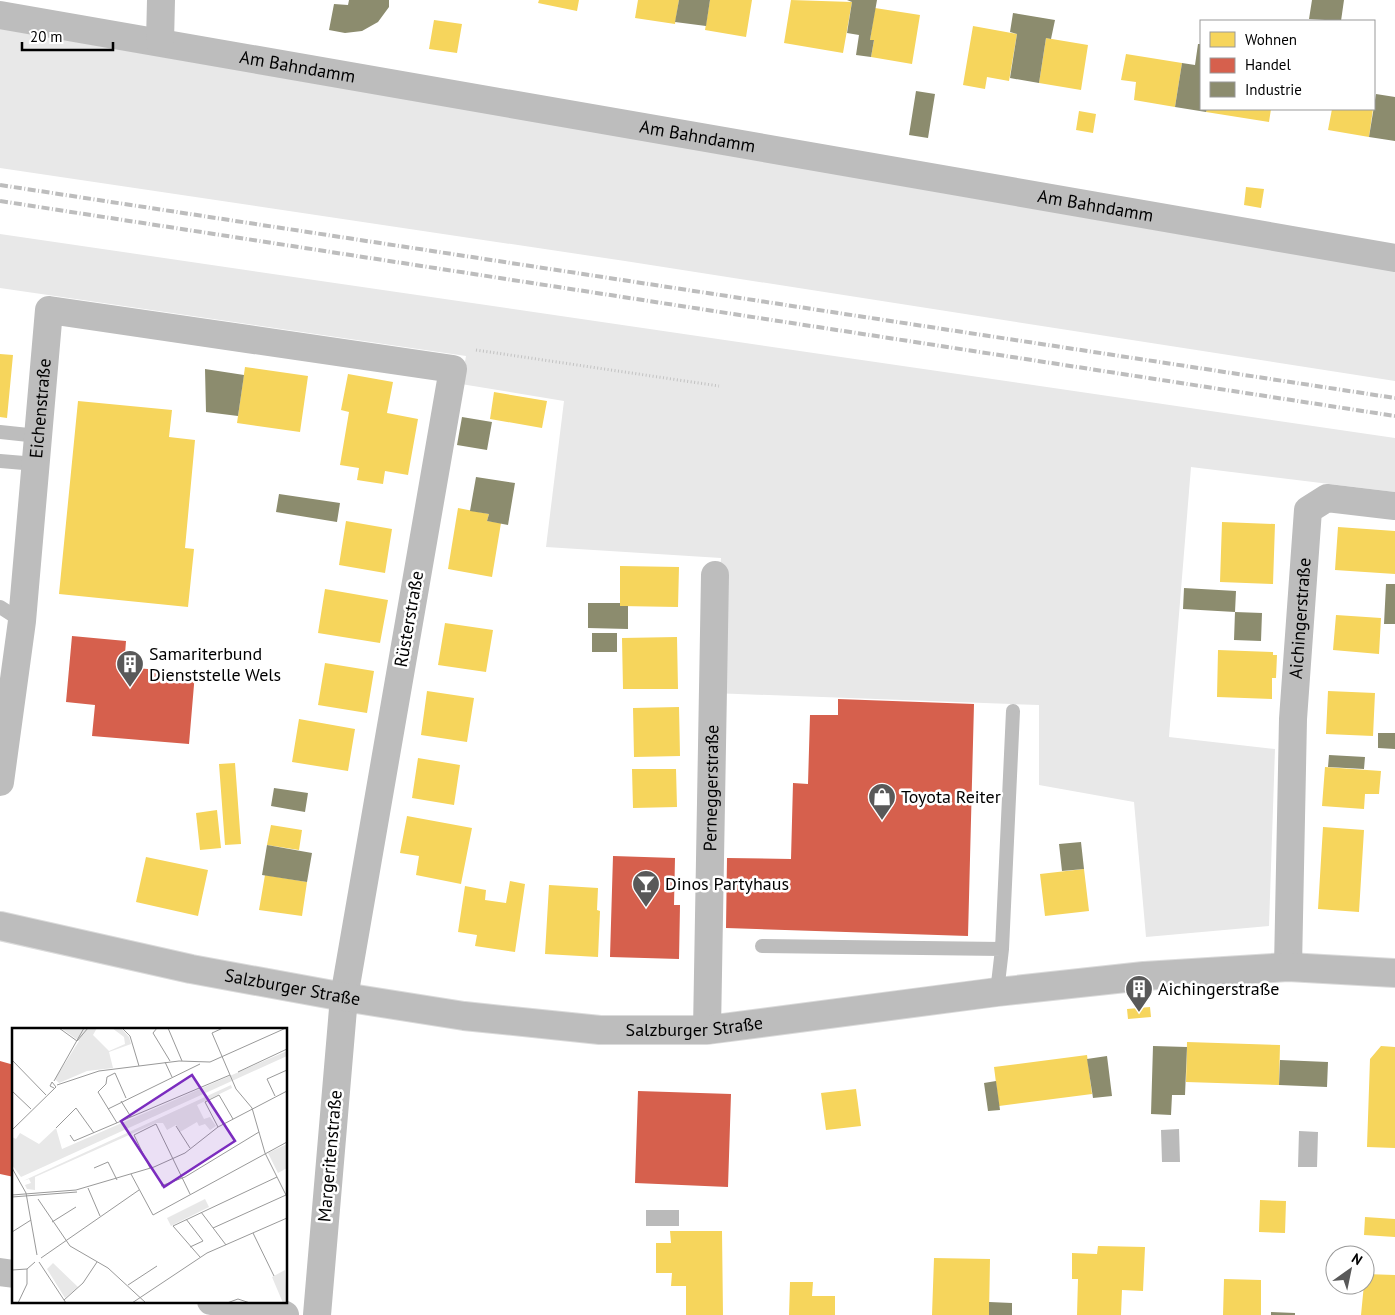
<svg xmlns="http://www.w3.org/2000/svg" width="1395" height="1315" viewBox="0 0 1395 1315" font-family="'PT Sans',sans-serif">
<rect width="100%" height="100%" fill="#fff"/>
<!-- green -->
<path fill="#e8e8e8" d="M0,23l1395,242v116l-770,-120 -625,-93z
M0,234l1395,204v54l-204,-25 -22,270 106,12 -6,177 -123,11 -12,-135 -95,-17v-80l-327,-12 9,-135 -175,-11 18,-146 -103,-17 5,-28 -466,-68z"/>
<!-- water -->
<path fill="#bababa" d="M1179,1129l1,33h-18l-1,-32z
M1299,1131l19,1 -1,35h-19z
M679,1210v16h-33v-16z"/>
<!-- homes -->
<path fill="#f6d55c" d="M539,0h40l-2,11 -39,-8z
M638,0h41l-4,24 -40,-6z
M710,0h42l-6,37 -41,-7z
M791,0l61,2 -9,51 -59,-10z
M875,8l45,7 -8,49 -41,-7 3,-17h-4z
M434,20l28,4 -5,29 -28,-4z
M973,26l44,8 -8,47 -22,-4 -2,12 -22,-4z
M1046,38l42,7 -7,45 -42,-7z
M1126,54l56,9 -7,44 -41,-7 2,-18 -15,-2z
M1207,109h64l-2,13 -63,-10z
M1332,109h41l-4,28 -41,-7z
M1079,111l17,3 -3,19 -17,-3z
M1246,187l18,2 -3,19 -17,-3z
M0,354l13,1 -6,63 -7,-1z
M245,367l63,9 -8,56 -63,-9z
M348,374l45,8 -6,31 31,6 -10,56 -23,-4 -2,13 -26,-4 2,-12 -19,-3 9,-53 -8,-2z
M494,392l53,9 -5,27 -52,-9z
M78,401l94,9 -3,27 26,3 -10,108 9,1 -6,58 -129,-13z
M458,508l31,6 -2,7 14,2 -9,54 -44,-8z
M346,521l46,8 -7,44 -46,-8z
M1222,522l53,2 -2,60 -53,-2z
M1338,527l57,4v43l-60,-4z
M620,566l59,1 -1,40 -58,-1z
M325,589l63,11 -8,43 -62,-10z
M1336,615l45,3 -2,36 -46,-4z
M445,623l48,7 -7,42 -48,-7z
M677,637l1,52h-55l-1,-51z
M1218,650l55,2v3h4l-1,23h-4v21l-55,-2z
M325,663l49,8 -7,42 -49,-8z
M427,691l47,7 -7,44 -46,-7z
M1328,691l47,2 -2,43 -47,-2z
M679,707l1,49 -46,1 -1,-49z
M299,719l56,10 -7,42 -56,-9z
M418,758l42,7 -6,40 -42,-7z
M235,763l6,81 -16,1 -6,-81z
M1325,767l56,4 -2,23h-14l-1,15 -42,-3z
M632,769h44l1,38 -44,1z
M217,810l4,38 -21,2 -4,-37z
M407,816l65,12 -11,56 -45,-9 3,-19 -19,-3z
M271,825l31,5 -3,20 -32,-5z
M1323,827l41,3 -5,82 -41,-3z
M146,857l62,13 -10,46 -62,-14z
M1084,869l5,42 -44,5 -5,-42z
M265,875l42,7 -5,34 -43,-6z
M510,881l15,3 -10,68 -40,-6 2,-11 -19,-3 7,-46 21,4 -1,10 21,3z
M549,885l49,3 -1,22 3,1 -2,46 -53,-3z
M1150,1007l1,10 -23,2 -1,-10z
M1187,1042l93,3 -1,40 -93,-3z
M1381,1046l14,1v101l-28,-1 3,-88z
M1087,1055l5,39 -93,12 -5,-39z
M856,1089l5,37 -35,4 -5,-37z
M1260,1200l26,1 -1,32 -26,-1z
M1365,1217l30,2v18l-31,-2z
M670,1231h52l1,84h-37v-29h-15l1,-13h-16v-30h15z
M1098,1246l47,1 -2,44 -21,-1 -1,25h-44l1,-36h-6v-26l25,1z
M934,1258l56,1 -1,56h-57z
M1365,1274l30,1v40h-34z
M1224,1279l37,1v35h-38z
M790,1282h23l-1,14h23v19h-46z"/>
<!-- shops -->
<path fill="#d6604d" d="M72,636l54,5 -2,26 71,6 -6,71 -97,-8 3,-31 -29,-3z
M838,699l136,5 -6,232 -242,-8 1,-70 64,1 2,-76 15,1 2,-69h28z
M613,856l62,2 -1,47h6l-1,54 -69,-2z
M0,1061l14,4v112l-14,-3z
M638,1091l93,3 -3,93 -93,-4z"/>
<!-- industry -->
<path fill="#8c8c6e" d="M349,0h40v7l-11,15 -16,9 -17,2 -16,-3 5,-26 14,1z
M679,0h31l-4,26 -31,-4z
M847,0h30l-7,40h4l-3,17 -15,-2 3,-20 -12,-2 5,-31z
M1312,0h32l-3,21 -32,-2z
M1013,13l42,7 -4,19 -5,-1 -7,45 -29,-5 7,-44 -7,-2z
M1198,44h3v65h6l-1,3 -31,-5 7,-44 13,2z
M916,91l19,3 -7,44 -19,-3z
M1376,94l19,3v44l-26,-4z
M205,369l39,6 -6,41 -32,-4z
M462,417l30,5 -5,28 -30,-5z
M476,477l39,6 -7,42 -21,-4 2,-7 -19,-3z
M279,494l61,9 -3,19 -61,-10z
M1386,584h9v40h-11z
M1184,588l52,3 -1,21 -52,-3z
M588,603h32v3h8v23l-40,-1z
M1235,612l27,1 -1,28 -27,-1z
M592,633h25v19h-25z
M1378,733h17v16l-17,-1z
M1329,755l36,2 -1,12 -36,-2z
M274,788l34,5 -3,19 -34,-6z
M1081,842l3,27 -22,2 -3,-27z
M267,845l45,8 -5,29 -45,-7z
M1153,1046l34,1 -2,48h-13l-1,20 -20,-1z
M1107,1056l5,40 -19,2 -6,-39z
M1280,1060l48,2 -1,25 -48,-2z
M996,1081l4,29 -12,1 -4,-28z
M989,1302l23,1v12h-23z
M1271,1312l24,1v2h-24z"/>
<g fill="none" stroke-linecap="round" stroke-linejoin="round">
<defs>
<g id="primary">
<path id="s5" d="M0,926l191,43 153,28 120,19 136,14h107l290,-38 147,-16 144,-9 107,6"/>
</g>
</defs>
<!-- primary casing -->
<use href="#primary" stroke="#dbdbdb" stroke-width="30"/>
<!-- path -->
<path stroke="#c2c2c2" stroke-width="3" stroke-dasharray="1 2.5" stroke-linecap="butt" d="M476,350l243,36"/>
<!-- service -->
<path stroke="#bdbdbd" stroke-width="14" d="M0,432l38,4
M0,461l36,3
M0,607l22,14
M762,946l240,3
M997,992l5,-43 11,-238"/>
<!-- minor -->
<g stroke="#bdbdbd" stroke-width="28">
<path id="s1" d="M0,15l1395,243"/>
<path d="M160,42l1,-42"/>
<path id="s2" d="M0,782l22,-161 27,-311 404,59 -109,628 -27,318"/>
<path id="s3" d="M1288,967l5,-248 15,-209 19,-12 68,8"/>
<path id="s4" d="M707,1030l8,-455"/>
<path d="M0,1272l14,2"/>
<path d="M211,1301l64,9 10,5"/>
</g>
<!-- primary -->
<use href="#primary" stroke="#bdbdbd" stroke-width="28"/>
<!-- rail -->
<path stroke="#bdbdbd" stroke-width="4" stroke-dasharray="8 2.5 1 2.5" stroke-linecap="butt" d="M0,185l1395,213
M0,201l1395,215"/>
</g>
<!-- icons -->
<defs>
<symbol id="building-pin" viewBox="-11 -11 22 30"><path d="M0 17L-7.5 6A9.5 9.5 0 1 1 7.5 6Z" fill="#595959" stroke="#fff"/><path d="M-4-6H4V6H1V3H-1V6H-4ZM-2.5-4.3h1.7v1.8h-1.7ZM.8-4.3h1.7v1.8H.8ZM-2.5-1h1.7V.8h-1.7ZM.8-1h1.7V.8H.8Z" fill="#fff"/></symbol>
<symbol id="shop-pin" viewBox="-11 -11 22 30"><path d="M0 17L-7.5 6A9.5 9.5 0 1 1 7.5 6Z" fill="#595959" stroke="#fff"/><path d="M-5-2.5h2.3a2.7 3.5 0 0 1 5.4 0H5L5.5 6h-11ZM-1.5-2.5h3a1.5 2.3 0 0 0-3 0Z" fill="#fff"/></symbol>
<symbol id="bar-pin" viewBox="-11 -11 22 30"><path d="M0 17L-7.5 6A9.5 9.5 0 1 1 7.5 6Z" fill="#595959" stroke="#fff"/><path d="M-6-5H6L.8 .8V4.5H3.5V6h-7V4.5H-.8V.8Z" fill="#fff"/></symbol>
</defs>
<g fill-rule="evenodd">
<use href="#building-pin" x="114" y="648" width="32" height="43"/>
<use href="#shop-pin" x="866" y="781" width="32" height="43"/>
<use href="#bar-pin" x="630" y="868" width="32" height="43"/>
<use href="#building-pin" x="1123" y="973" width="32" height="43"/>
</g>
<g text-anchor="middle" stroke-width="5" stroke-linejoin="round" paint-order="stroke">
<!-- street labels -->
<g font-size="18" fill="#000" stroke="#fff">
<text dy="6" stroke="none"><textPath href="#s1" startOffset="302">Am Bahndamm</textPath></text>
<text dy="6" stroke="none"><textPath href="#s1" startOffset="708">Am Bahndamm</textPath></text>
<text dy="6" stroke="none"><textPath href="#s1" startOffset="1112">Am Bahndamm</textPath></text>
<text dy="6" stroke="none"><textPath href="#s2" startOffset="376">Eichenstraße</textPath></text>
<text dy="6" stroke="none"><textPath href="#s3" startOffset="349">Aichingerstraße</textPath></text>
<text transform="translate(409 619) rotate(-80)" y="6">Rüsterstraße</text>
<text dy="6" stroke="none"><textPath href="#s4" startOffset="242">Perneggerstraße</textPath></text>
<text dy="6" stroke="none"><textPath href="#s5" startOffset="299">Salzburger Straße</textPath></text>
<text dy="6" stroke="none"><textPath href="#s5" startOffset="704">Salzburger Straße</textPath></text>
<text transform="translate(330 1156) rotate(-85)" y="6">Margeritenstraße</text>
</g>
<!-- poi labels -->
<g font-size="18" fill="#000" stroke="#fff" text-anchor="start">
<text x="149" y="660">Samariterbund<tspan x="149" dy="21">Dienststelle Wels</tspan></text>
<text x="901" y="803">Toyota Reiter</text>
<text x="665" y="890">Dinos Partyhaus</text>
<text x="1158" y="995">Aichingerstraße</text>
</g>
</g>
<!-- overview -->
<g transform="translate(12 1028)">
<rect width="275" height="275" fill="#fff"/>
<path d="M49,0h36l-4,7 16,16 16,-7 -1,-7 -12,-9h9l8,9 2,7 -22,8 4,16 -26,3 -28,12 -4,-4 24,-38zM275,23v5l-266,121 -9,-12v-28l4,2 4,-6 19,11 17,-16 6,21zM219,57l1,3 -35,17 7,14 6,-2 6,9 -6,4 -5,-6 -6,2 -2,-4 -17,10 -4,-7 -9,5 -4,-7h-7l-121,54v13l-8,-1 -2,-4 6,-2 -2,-4 -6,2zM275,116v24l-9,5 -10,-20zM193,171l4,8 -38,19 -4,-8zM41,235l25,24 -13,11 -18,-29zM273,242l2,33h-4l-11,-26z" fill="#e8e8e8"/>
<path fill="none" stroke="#999" stroke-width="1" d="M47,0l18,13 11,-13M110,0l8,8 9,30M145,0l-4,5 17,28M156,0l14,33M211,0l-11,5 24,56 16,19 13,45 22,44M0,32l34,35M153,34l7,15M226,44l49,-23M103,45l-8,4 -1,7 -8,8 19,31M103,45l11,25M42,53l30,-53M45,57l42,-14 80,-10 31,1 76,-34M0,63l19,18M263,68l-8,-17 20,-9M109,73l10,16M96,81l92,-45M164,98l14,22M206,99l-13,-25 14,-7 14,24M44,100l20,-20 18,25M0,102l44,-43 -4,-5 -2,4 4,2M58,107l4,6 156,-66M0,140l14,25 11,62M82,140l14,-6 9,18M138,140l-16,-33 22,-11 34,70M119,146l22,41 134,-73M149,158l24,-9 74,-45M76,160l12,28M0,167l64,-5 78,-23 31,-14 33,-26 69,-36M0,169l65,-5M26,171l32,47 38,22 38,35M189,184l25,33M174,191l17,22 -13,6M40,194l24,-15M201,200l73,-33M0,204l19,-12M241,205l21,43M188,229l-27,-31 104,-49M29,230l98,-68M27,234l27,41M0,242l15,-1 8,-7M116,257l29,-19M52,272l19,-17 14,-21M6,275l9,-19v-15M120,275l75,-50 80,-35M215,275l11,-4 12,4"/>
<path fill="#7b2cbf" fill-opacity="0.15" stroke="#7b2cbf" stroke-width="2.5" d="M180,47l43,66 -71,46 -43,-66z"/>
<rect width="275" height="275" fill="none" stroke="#000" stroke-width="2.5"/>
</g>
<!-- legend -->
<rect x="1200" y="20" width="175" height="90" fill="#ffffff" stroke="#999999"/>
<rect x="1210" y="32" width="25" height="15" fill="#f6d55c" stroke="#999999"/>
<text x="1245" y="45" font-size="15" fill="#000000">Wohnen</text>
<rect x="1210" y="58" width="25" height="15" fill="#d6604d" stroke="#999999"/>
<text x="1245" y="70" font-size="15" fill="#000000">Handel</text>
<rect x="1210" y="82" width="25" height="15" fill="#8c8c6e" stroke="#999999"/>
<text x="1245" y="95" font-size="15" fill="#000000">Industrie</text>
<!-- north arrow -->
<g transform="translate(1350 1270) rotate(33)"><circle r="24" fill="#ffffff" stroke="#999999"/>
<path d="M0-4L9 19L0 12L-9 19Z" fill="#595959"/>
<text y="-8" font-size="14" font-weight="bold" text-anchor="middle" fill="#000000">N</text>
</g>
<!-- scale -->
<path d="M22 42v8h91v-8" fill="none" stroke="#000000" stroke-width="2.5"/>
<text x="30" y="42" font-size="15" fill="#000000" stroke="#ffffff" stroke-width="4" paint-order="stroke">20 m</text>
</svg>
